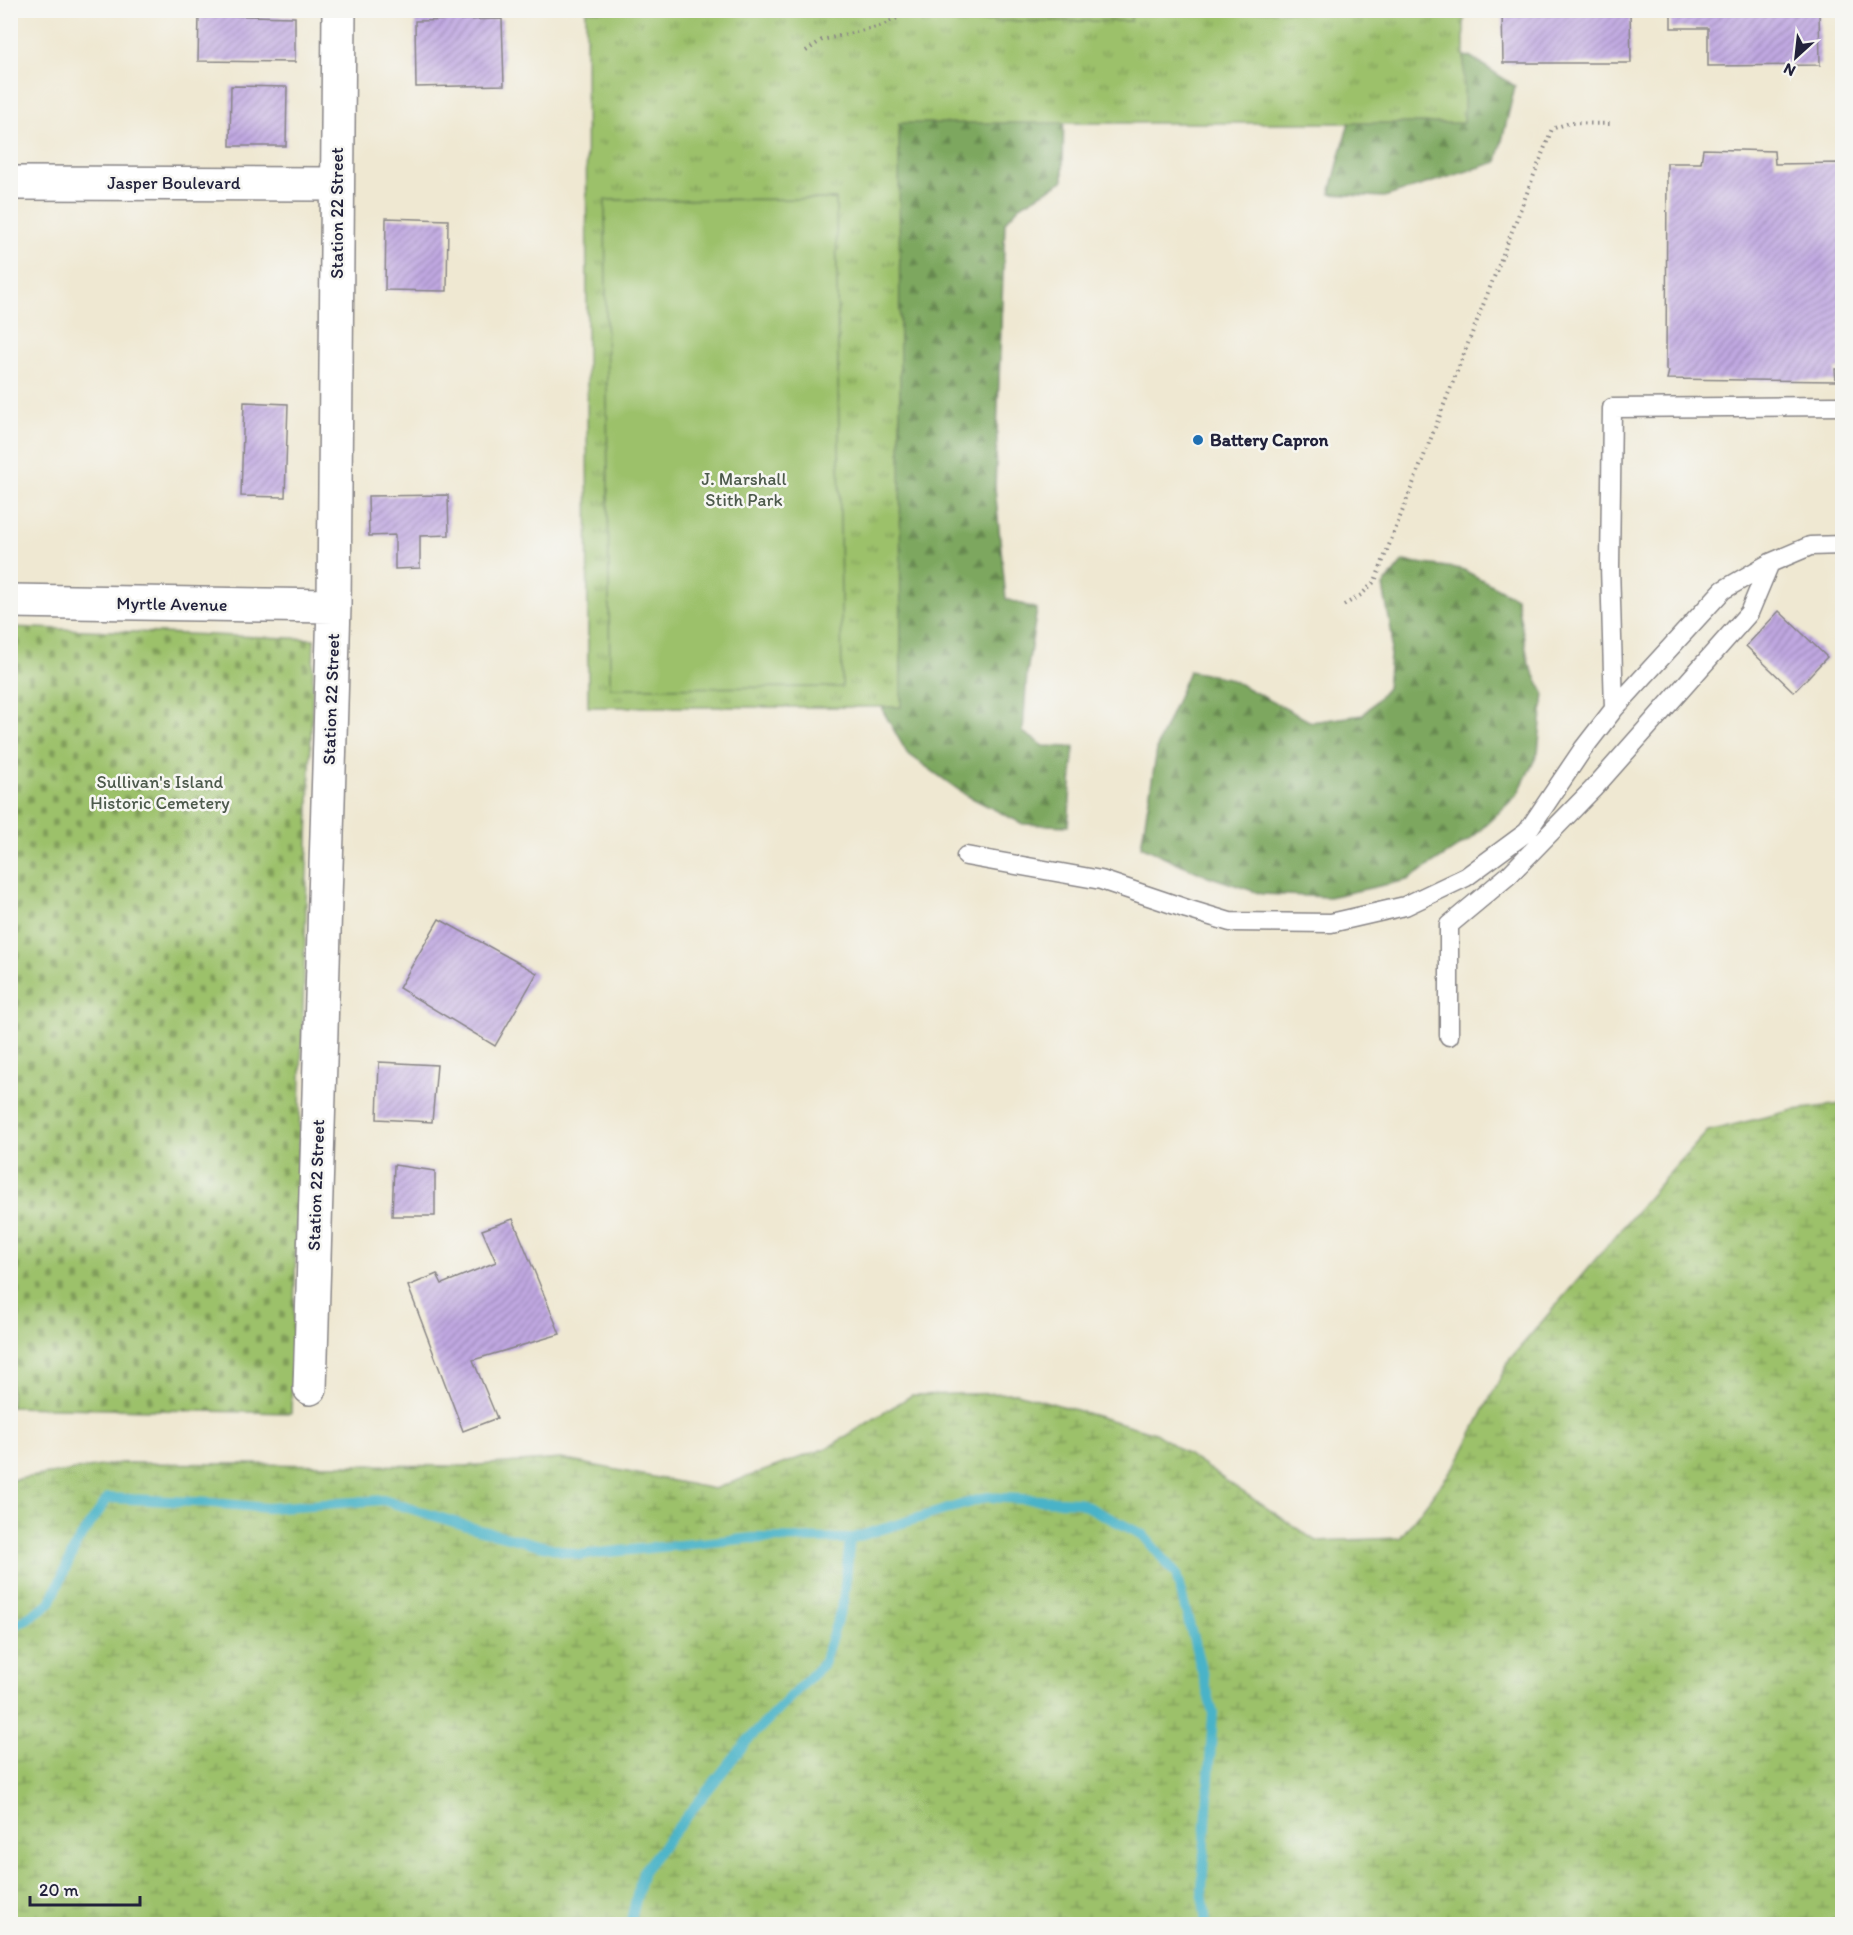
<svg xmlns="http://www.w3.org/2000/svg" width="1853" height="1935" viewBox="0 0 1853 1935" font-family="Itim,sans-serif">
<defs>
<pattern id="forest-firs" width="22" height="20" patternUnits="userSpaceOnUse" patternTransform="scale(1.5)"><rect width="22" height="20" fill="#7da75f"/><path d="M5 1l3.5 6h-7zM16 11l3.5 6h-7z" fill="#668850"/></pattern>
<pattern id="wetland-marsh" width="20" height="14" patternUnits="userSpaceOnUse" patternTransform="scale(1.5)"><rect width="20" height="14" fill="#9cc16b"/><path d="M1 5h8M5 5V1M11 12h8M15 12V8" fill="none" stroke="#7f9c59"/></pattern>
<pattern id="cemetery-stones" width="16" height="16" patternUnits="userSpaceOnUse" patternTransform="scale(1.5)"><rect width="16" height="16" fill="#9cc16b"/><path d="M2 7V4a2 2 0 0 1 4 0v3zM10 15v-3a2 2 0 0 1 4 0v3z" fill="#7f9c59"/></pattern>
<pattern id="park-tufts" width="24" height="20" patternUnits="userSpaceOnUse" patternTransform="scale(1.5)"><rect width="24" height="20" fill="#9cc16b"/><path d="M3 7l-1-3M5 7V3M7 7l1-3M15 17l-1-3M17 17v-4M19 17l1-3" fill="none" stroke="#7f9c59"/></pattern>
<pattern id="building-hatch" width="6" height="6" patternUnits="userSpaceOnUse" patternTransform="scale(1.5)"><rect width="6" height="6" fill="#c0a8e1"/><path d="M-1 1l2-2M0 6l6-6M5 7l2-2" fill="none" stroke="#9c88b8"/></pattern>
</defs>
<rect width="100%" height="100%" fill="#f6f6f2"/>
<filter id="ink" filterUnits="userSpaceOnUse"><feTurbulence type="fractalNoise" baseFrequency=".0167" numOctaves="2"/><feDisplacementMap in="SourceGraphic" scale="12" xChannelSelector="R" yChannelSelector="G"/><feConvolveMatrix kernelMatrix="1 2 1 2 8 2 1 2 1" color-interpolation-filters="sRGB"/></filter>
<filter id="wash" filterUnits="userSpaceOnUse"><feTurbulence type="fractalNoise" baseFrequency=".008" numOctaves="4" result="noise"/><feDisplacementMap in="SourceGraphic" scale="24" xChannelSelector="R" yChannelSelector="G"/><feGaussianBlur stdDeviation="1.35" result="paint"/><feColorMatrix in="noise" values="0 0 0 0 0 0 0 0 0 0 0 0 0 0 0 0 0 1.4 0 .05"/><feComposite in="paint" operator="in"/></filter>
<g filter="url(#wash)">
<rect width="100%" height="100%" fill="#efe8d2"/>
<!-- forest -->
<path fill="url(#forest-firs)" stroke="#50644d" stroke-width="1.5" d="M1384,46l87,11 44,29 -18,76 -113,35 -54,-3 30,-114z
M1064,79l-1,102 -43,25 -15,16 -10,266 11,111 31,10 -10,64 -4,59 21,14 30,1 -6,79 -45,-2 -57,-29 -59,-42 -24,-42 -13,-97 20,-533z
M1403,561l59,8 54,29 13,66 15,29 -6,60 -21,42 -46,44 -64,41 -78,17 -67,-3 -60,-20 -61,-28 17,-102 31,-73 39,7 83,44 52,-7 24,-27 5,-53 -9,-49z"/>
<!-- wetland -->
<path fill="url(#wetland-marsh)" stroke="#5f7253" stroke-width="1.5" d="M1842,1104v820h-1831v-444l110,-17 343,3 97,-7 153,30 115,-42 83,-52 105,-2 138,40 161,108 84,-3 57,-75 53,-104 156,-182 42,-46 86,-21z"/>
<!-- cemetery -->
<path fill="url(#cemetery-stones)" stroke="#5f7253" stroke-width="1.5" d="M11,627l303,12 -23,774 -280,-6z"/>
<!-- park -->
<path fill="url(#park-tufts)" stroke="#5f7253" stroke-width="1.5" d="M586,11h878v112h-565l2,584h-313z"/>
<!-- garden -->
<path fill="#9cc16b" stroke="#5f7253" stroke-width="1.5" d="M982,11h149v10h-149z
M836,199l6,488 -232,1 -5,-488z"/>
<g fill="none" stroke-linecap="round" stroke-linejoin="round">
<!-- stream -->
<path stroke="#4ab3c8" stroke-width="10" d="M10,1627l12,-5 28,-19 27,-60 31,-45 105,5 54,5 116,-8 97,30 99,25 174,-17 97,1 137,-42 91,5 65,33 33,39 37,139 -11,177 4,34
M630,1924l13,-53 104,-130 76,-77 20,-61 7,-64"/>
</g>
<g id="blocks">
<!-- building -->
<path fill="url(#building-hatch)" d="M1502,10h128l1,53h-128z
M1671,10h148l1,55 -112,1v-38h-37z
M199,15l96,2v45l-97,-1z
M502,19l2,66 -88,2 -1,-66z
M231,86l56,1 -1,59h-56z
M1703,149l71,2 1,13 67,-1 -2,206h-5l1,12 -169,-2 2,-8 -3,-1 1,-207h34z
M386,218l62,2 -1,71 -62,-1z
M244,402l44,2 -3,93 -44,-1z
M448,495l1,40 -29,1v32l-25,1v-34l-26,1 -1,-40z
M1779,611l48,46 -33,35 -48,-46z
M439,919l98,54 -42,73 -96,-58z
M379,1062l58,3 -5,57 -55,-3z
M394,1165l41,6v45h-43z
M513,1219l47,115 -87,26 24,58 -34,13 -55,-145 29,-12 5,10 54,-22 -14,-32z"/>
</g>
</g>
<g filter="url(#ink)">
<use href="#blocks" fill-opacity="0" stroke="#888586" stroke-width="1.5"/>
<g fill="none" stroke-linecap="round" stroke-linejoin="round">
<defs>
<path id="service" d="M1614,709l109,-119 47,-27 40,-17 32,-1
M966,856l135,24 86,29 43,13 101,1 74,-17 61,-29 61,-45 56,-83 31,-40 -4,-143 2,-158 230,-2
M1449,1036v-111l60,-50 84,-86 156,-176 21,-50"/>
<path id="minor" d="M10,183l327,1
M10,601l324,5
M310,1388l24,-782 5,-596"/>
</defs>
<!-- service casing -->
<use href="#service" stroke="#888586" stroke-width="21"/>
<!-- minor casing -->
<use href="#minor" stroke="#888586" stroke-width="36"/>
<!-- path -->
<path stroke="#888586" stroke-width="4" stroke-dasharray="1.5 4.5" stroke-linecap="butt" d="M806,51l16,-11 55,-13 27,-12h31v-5
M1344,605l17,-10 14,-14 177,-452 17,-6 41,1"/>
<!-- service -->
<use href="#service" stroke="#fff" stroke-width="18"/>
<!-- minor -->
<use href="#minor" stroke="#fff" stroke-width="33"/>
</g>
</g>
<!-- markers -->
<circle fill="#1f6fb2" stroke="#f6f6f2" stroke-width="2" cx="1198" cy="440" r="6"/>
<g text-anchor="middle" stroke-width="5" stroke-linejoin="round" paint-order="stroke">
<!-- street labels -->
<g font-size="18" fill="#22223b" stroke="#f6f6f2">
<text x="174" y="189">Jasper Boulevard</text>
<text transform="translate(337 213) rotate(-90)" y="6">Station 22 Street</text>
<text transform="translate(172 604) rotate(1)" y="6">Myrtle Avenue</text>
<text transform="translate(331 699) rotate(-88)" y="6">Station 22 Street</text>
<text transform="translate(316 1185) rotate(-88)" y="6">Station 22 Street</text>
</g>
<!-- poi labels -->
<g font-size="18" font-weight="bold" fill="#22223b" stroke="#f6f6f2" text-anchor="start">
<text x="1210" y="446">Battery Capron</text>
</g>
<!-- park labels -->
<g font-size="18" fill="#4d5a4c" stroke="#f6f6f2">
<text x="744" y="485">J. Marshall<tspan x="744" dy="21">Stith Park</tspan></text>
<text x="160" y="788">Sullivan's Island<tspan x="160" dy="21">Historic Cemetery</tspan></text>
</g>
</g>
<!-- margin -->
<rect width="1853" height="1935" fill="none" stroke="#f6f6f2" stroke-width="36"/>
<!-- north arrow -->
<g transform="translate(1796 57) rotate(207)" stroke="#f6f6f2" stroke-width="4.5" paint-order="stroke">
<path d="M0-4.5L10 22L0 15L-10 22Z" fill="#22223b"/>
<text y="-9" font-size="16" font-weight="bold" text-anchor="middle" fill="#22223b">N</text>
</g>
<!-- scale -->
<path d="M30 1896v9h110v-9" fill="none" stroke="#22223b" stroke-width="3"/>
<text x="39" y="1896" font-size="18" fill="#22223b" stroke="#f6f6f2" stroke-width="4.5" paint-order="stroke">20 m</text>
</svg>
